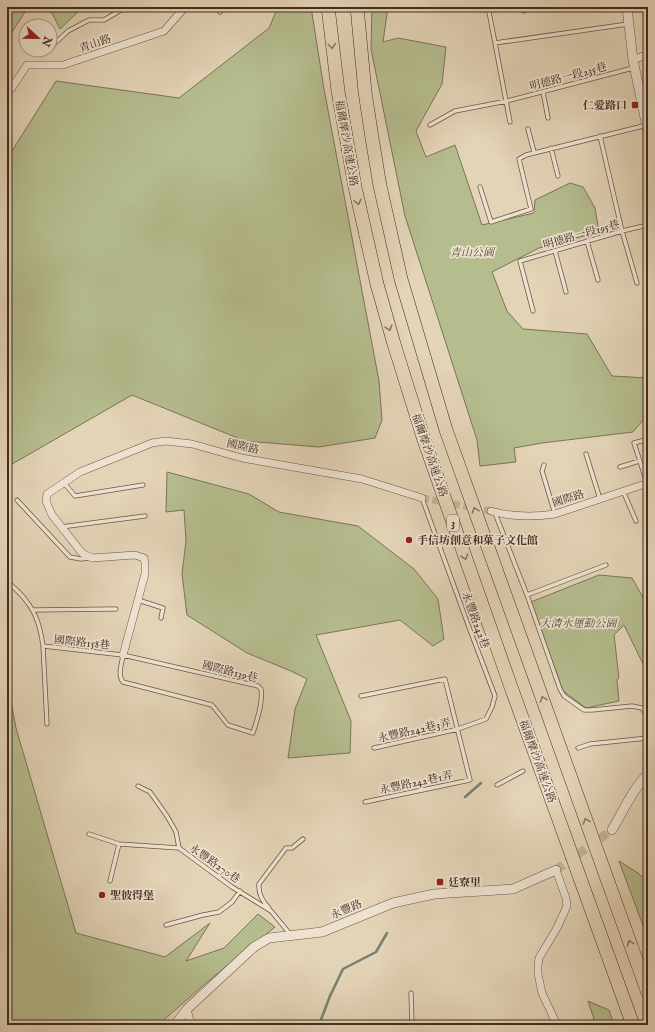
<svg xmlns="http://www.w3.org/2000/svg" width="655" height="1032" viewBox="0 0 655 1032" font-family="'IM FELL English','Noto Serif TC',serif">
<rect width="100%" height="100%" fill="#e3d3b7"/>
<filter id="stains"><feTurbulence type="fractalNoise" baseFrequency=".005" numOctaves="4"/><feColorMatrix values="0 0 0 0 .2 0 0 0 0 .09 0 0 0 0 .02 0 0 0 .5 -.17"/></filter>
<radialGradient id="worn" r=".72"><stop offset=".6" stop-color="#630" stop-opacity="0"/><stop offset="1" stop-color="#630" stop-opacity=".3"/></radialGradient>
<!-- green -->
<path fill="#b5bc8e" stroke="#7c7456" d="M7,7h21l-21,33z
M49,7h34l-23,22z
M278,7h33l13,82 55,292 3,39 -7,18 -56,9 -74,-6 -113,-46 -125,72v-308l49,-78 123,17 90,-70z
M372,7h16l-5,35 15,-4 48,9 -4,37 -26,47 10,26 29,-12 27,80 52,-12 1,-13 35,-17 13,4 12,21 4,24 -60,16 -47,24 15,39 16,18 64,5 25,42 36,2v36l-15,18 -91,11 -28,5 2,14 -36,4 -3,-26 -72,-224 -34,-167z
M167,472l82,22 30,18 79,14 56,43 24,30 6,40 -11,7 -33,-26 -84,15 35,86 -1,32 -62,5 7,-49 12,-30 -16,-8 -44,-18 -60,-38 -5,-41 4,-33 -2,-31 -18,2z
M599,575l33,3 16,28v73l-2,-9 -22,-45 -10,10 5,43 -2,2 2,21 -33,7 -23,-17 -32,-89z
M7,681l9,47 60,205 89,24 45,-34 -24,38 38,-13 34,-34 17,13 -69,56 -48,42h-151z
M619,861l19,12 10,9v57z
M588,1001l21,9 5,15h-18z"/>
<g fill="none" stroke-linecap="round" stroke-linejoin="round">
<!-- stream -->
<path stroke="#758072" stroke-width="2.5" d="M465,797l16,-14
M319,1025l11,-29 13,-27 33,-17 11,-19"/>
<!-- minor-tunnel -->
<path stroke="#c3b299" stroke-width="7" stroke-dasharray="7 3.5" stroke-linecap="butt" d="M422,498l69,13"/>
<!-- tertiary-tunnel -->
<path stroke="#c3b299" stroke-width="9" stroke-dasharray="9 4.5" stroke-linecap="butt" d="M556,870l56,-40"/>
<defs>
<path id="service" d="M215,7l5,5
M488,7l7,36 133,-19
M524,7v4
M563,7v1
M495,43l15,79
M50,48l18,-17 21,-11h15l17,-10 4,-3
M543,92l5,26
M430,125l25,-14 52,-10 126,-33
M528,129l6,23
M600,136l22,95 15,52
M551,148l7,28
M480,187l11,35 40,-13 -12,-50 7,-4 121,-30
M587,241l11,39
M555,251l11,41
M533,311l-13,-50 102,-30 26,-6
M586,454l14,45
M544,465l-2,6 13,43
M620,467l19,-6
M64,483l11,13 68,-11
M647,483l-13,-40 14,-4
M623,491l13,30
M17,500l53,57 11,2 8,-1
M495,513l32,82 33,94 4,7 20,14h8l40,-4 10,2 6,9
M61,527l84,-11
M7,581c7,7 15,13 20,21 10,12 14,29 16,44l80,9 135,31 3,3c2,15 -4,30 -8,44l-25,-8 -16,-20 -89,-23c-6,-8 -1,-18 0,-27
M527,595l79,-30
M138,600l25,8 -2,10
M32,610l84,-1
M43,646l4,78
M361,696l84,-17 25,101 -105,22
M374,748l84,-19 28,-10 6,-12 3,-11 -25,-66 -48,-132
M578,748l12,-4 58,-6
M497,785l26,-14
M138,786l12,6 17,24 9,16 3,16
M89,834l30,10 60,4 53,39 39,24 19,23
M110,881l9,-37
M269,908c-7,-7 -11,-14 -10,-24l27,-36h6l11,-9
M166,925l37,-10 16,-3 13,-10 8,-11
M411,993l1,32"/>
<path id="minor" d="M633,60l15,-6
M11,89l16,-24h36l101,-34 21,-24
M491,511c21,6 44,6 64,3l93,-31
M123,655l22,-81v-11l-1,-5 -9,-3 -43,3 -10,-5 -30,-38 -6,-14 1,-7 33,-22 72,-29 14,-2 26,3 50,14 120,21 60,19
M556,870l10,28 1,8 -10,22 -18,30 -1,8v8l4,19 15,32
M187,1009l4,16"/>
<path id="tertiary" d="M627,7l6,53 15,72
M612,830c9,-15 23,-45 36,-56
M175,1025l12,-16 67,-62 15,-9 53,-6 71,-29 41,-9 79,-5 43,-19"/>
<path id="motorway" d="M328,7l10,84 17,96 22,97 17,60 30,96 87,247 122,338
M357,7l8,85 7,46 8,48 21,93 45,151 202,563"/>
</defs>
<!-- service casing -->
<use href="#service" stroke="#6b5645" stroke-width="5"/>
<!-- minor casing -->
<use href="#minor" stroke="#6b5645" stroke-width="8"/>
<!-- tertiary casing -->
<use href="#tertiary" stroke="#6b5645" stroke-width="10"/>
<!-- motorway casing -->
<use href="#motorway" stroke="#432c1f" stroke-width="14"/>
<!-- service -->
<use href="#service" stroke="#ede2d0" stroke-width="3.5"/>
<!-- minor -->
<use href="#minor" stroke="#ede2d0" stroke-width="7"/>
<!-- tertiary -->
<use href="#tertiary" stroke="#ede2d0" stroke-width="9"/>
<!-- motorway -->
<use href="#motorway" stroke="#e3d3b7" stroke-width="13"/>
</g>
<!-- one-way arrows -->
<defs><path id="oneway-chevron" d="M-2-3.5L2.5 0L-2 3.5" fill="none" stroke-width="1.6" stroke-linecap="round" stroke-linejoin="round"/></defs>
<g stroke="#8b7763">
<use href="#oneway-chevron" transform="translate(332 46) rotate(83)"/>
<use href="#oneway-chevron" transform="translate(358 202) rotate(77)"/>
<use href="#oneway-chevron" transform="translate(389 328) rotate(74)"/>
<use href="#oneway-chevron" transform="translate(475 510) rotate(-109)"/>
<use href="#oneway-chevron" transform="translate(465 557) rotate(71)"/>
<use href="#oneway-chevron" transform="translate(543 699) rotate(-110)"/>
<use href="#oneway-chevron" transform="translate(586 821) rotate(-110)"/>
<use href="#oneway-chevron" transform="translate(630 943) rotate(-110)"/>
</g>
<!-- markers -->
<g fill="#8f2418" stroke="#ede2d0" stroke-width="1.5">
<rect x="631" y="101" width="8" height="8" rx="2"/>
<circle cx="409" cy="540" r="4"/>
<rect x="436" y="878" width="8" height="8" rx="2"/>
<circle cx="102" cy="895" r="4"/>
</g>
<g text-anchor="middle" stroke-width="3.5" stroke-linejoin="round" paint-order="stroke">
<!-- shield labels -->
<rect fill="#ede2d0" stroke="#766354" stroke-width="1" x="447" y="515" width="12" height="16" rx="3"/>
<g font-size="10" font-weight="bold" fill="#432c1f">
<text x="453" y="527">3</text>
</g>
<!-- street labels -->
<g font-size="11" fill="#432c1f" stroke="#ede2d0">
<text transform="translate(95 43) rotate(-19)" y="4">青山路</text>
<text transform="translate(568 76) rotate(-15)" y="4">明德路一段235巷</text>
<text transform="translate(347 143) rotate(80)" y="4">福爾摩沙高速公路</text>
<text transform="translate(581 234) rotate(-16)" y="4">明德路一段195巷</text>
<text transform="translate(243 446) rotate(13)" y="4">國際路</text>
<text transform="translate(430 455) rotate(71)" y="4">福爾摩沙高速公路</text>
<text transform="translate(568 498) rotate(-17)" y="4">國際路</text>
<text transform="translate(476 620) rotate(70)" y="4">永豐路242巷</text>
<text transform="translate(82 642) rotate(6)" y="4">國際路158巷</text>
<text transform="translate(230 671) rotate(14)" y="4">國際路139巷</text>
<text transform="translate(414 730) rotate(-13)" y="4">永豐路242巷3弄</text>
<text transform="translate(538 761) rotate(70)" y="4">福爾摩沙高速公路</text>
<text transform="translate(416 782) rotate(-12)" y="4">永豐路242巷1弄</text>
<text transform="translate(215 863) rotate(35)" y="4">永豐路270巷</text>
<text transform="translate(346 909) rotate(-23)" y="4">永豐路</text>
</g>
<!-- poi labels -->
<g font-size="11" font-weight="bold" fill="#432c1f" stroke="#ede2d0" text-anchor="start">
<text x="627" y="109" text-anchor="end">仁愛路口</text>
<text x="417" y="544">手信坊創意和菓子文化館</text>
<text x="448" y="886">廷寮里</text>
<text x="110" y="899">聖彼得堡</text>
</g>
<!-- park labels -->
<g font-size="11" font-style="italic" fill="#5a4935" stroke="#ede2d0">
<text x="472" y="256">青山公園</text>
<text x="578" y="627">大清水運動公園</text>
</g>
</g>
<!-- margin -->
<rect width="655" height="1032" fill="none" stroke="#e3d3b7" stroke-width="24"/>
<rect x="8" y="8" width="639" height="1016" fill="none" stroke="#432c1f" stroke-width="2"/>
<rect x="12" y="12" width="631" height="1008" fill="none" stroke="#432c1f"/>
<!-- north arrow -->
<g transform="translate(38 38) rotate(112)"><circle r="19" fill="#ede2d0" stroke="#a99989"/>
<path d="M0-3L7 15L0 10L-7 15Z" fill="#8f2418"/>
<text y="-6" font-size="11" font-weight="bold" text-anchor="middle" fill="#432c1f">N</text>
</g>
<rect width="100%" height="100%" filter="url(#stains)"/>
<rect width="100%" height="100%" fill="url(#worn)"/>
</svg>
